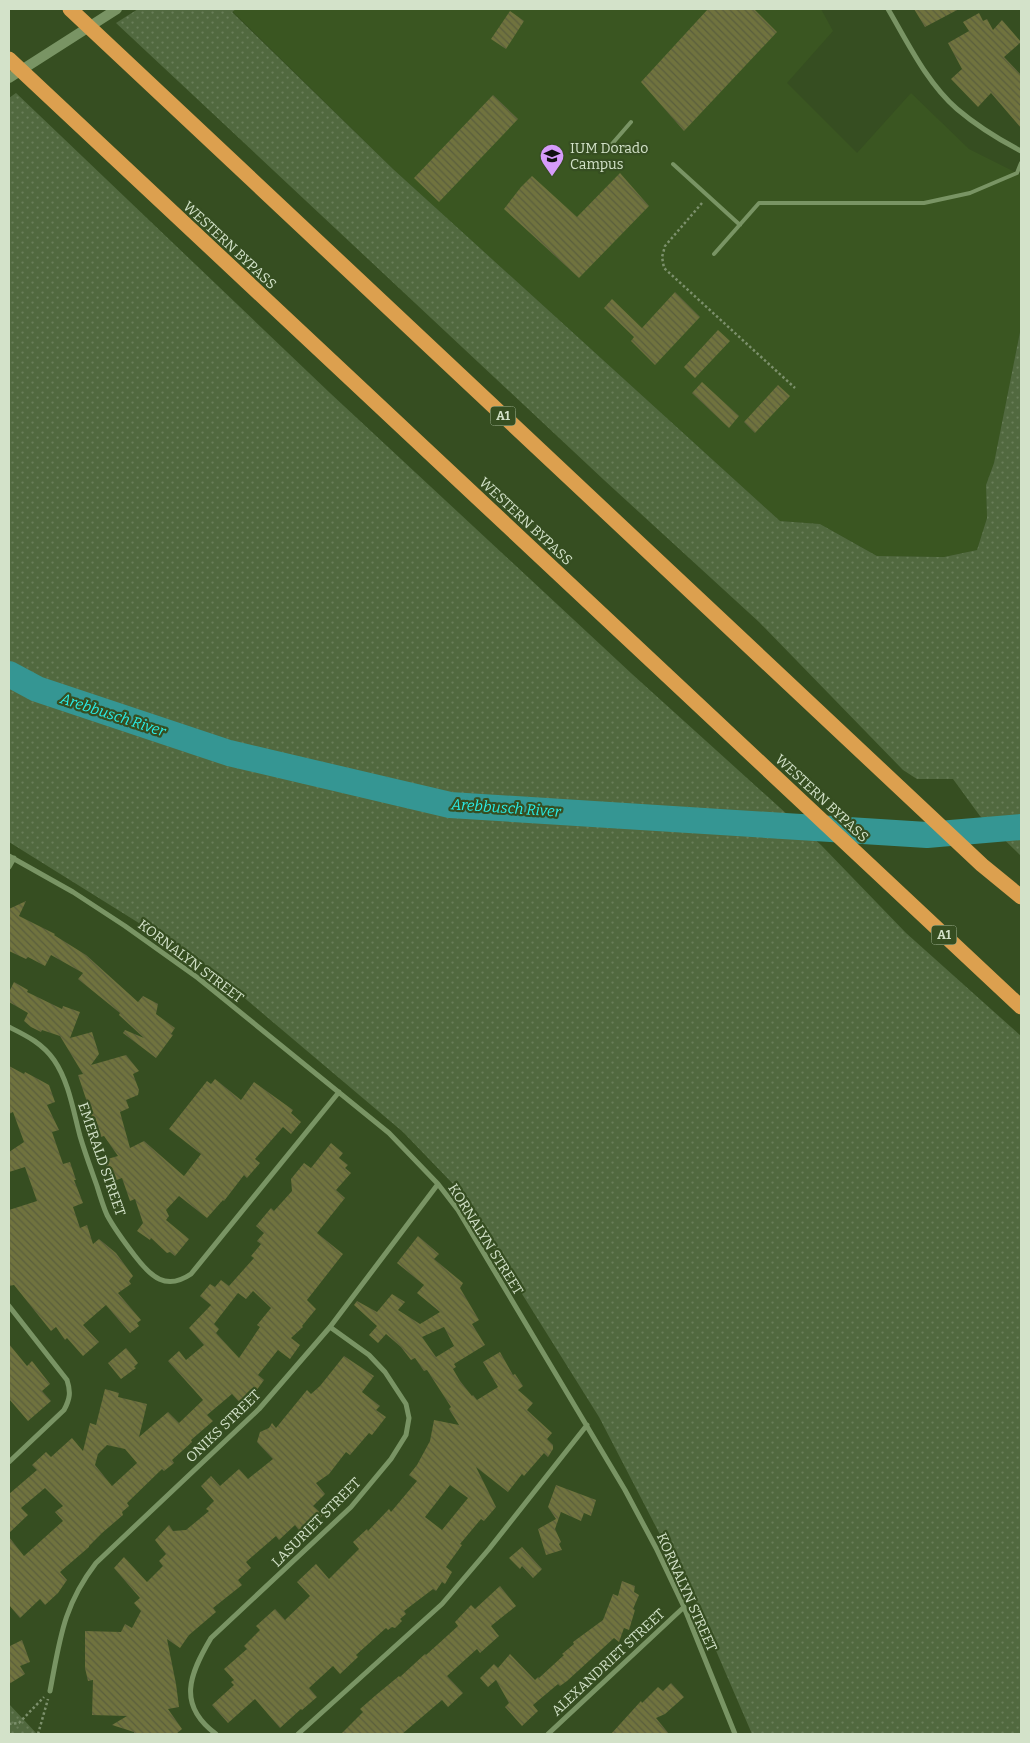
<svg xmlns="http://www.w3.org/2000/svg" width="1030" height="1743" viewBox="0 0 1030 1743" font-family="Bitter,serif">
<defs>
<pattern id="grass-dots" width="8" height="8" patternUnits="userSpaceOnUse" patternTransform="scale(1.25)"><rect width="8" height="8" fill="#51693f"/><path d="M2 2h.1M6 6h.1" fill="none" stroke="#697e59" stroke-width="1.8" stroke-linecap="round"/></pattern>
<pattern id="building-back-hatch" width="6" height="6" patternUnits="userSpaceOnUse" patternTransform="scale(1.25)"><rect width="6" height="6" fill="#70733e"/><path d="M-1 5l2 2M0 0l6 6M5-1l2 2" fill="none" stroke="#5a5e3d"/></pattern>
</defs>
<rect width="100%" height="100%" fill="#364e21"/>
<!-- built -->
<path fill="#3a5621" d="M236,9h585l12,22 -46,52 70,70 54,-60 58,56 52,26v152l-27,136 -8,22 1,33 -10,32 -33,7 -67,-1 -57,-32 -40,-3 -387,-352 -161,-158z"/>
<!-- grass -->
<path fill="url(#grass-dots)" d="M138,9h98l-4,3 161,157 387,352 40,3 57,32 67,1 33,-7 10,-32 -1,-33 8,-22 27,-136v529l-41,-40 -27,-37h-36l-14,-9 -144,-148 -155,-142 -488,-457z
M16,93l314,300 302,281 189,171 85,88 115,103v698h-269l-57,-132 -96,-185 -145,-232 -51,-53 -200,-169 -194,-121v-744z
M9,1704l28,30h-28z"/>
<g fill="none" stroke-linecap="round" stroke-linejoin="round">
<!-- river -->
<path stroke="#359693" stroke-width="26" d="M9,674l28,15 192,64 221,52 477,30 94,-8"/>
</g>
<!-- building -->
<path fill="url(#building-back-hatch)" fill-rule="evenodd" d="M708,9h46l23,23 -93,99 -43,-49z
M914,9h45l-34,18z
M510,11l14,10 -18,28 -15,-10z
M979,13l4,8 4,-2 6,11 9,-10 19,22 -17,15 17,18v53l-30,-35 -13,14 -27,-28 11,-10 -14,-26 21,-12 -6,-9z
M493,95l25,24 -79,83 -25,-24z
M620,173l29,33 -70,72 -75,-69 17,-22 11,-11 45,41z
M675,292l25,25 -45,48 -24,-24 3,-4 -30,-29 8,-9 30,29z
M718,330l12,11 -35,37 -11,-11z
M702,382l37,34 -10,12 -37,-35z
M778,385l12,11 -35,37 -11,-11z
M26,901l-7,15 36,18 -1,1 32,20 52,47 5,-6 15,8 -2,10 19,14 -4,6 2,1 -17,23 -33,-25 2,-3 19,8 -25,-23 1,-2 -42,-34 5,-6 -32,-18 -6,11 -17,-9 -2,2 -17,-8v-42z
M14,982l14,8 -1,2 35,17 1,-3 17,6 -10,26 22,-6 7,22 -8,11 35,-10 13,16 -6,3 6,16 -1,5 -12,5 3,8 -9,4 10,36 14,-7 40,35 17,-22 -32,-25 38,-48 4,3 4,-5 26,21 13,-18 39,28 -2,3 10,9 -10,12 -8,-7 -28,32 5,4 -13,15 -3,-3 -20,26 -1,-1 -16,18 -28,-22 -13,14 3,6 -3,4 23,19 -14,17 -5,-4 -3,1 -16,-15 -1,2 -13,-9 6,-8 -8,-24 -5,2 -8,-23 -11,4 -7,-22 14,-4 -14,-20 -3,1 -6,-20 -5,2 -6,-16 3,-1 -9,-27 5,-1 -23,-38 -18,-6 -1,2 -10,-5 -7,-6 4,-8 -19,-11v-10z
M9,1066l15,8 1,-2 24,13 6,17 -8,3 12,25 -7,2 11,32 7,-2 6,18h-2l9,23 -10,4 7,21 7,-3 6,19 6,-5 17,14 17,23 -4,5 2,3 -13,9 23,27 -4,3 2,3 -9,7 -24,-28 -23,20 16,17 -16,14 -16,-18 -2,2 -9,-13 -5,4 -37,-46 -5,1v-76l28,-9 -12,-34 -16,5v-20l15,-10 -11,-30 -4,2z
M331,1143l12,10 -4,5 9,7 -3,3 6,5 -15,17 9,8 -28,35 26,21 -36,46 9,9 -14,17 1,1 -12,11 9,7 -10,14 -12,-9 -20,25 6,5 -8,11 -4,3 2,4 -11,8 -11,-12 -25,21 6,6 -22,19 1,2 -20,18 2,3 -10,8 -2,-2 -35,34 2,3 -7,6 1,3 -21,18 -13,13v1l-29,25 7,8 -9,13 -13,12 -5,-6 -20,19 -11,-13v-68l15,19 39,-35 -8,-9 8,-6 -18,-18 -24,20 7,7 -19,18v-39l28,-24 -5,-5 14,-13 5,5 21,-19 11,13 7,-28 6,2 9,-36 14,4 -1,4 29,7 -8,33 29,-25 11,11 24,-23 -35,-39 11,-10 7,9 18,-15 -15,-17 22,-23 -11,-9 10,-12 5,3 6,-7 8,6 8,-9 17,-19 -3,-2 10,-12 -4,-3 7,-8 -8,-7 15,-18 3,3 18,-20 -1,-12 13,-16 7,5zM253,1291l18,17 -14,17 3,2 -21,31 -23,-25 3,-4 -5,-5 24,-31 8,6zM107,1445l18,4 12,14 -25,23 -17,-21 3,-11z
M418,1236l21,18 -5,5 29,24 -3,5 19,32 -7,4 13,21 -31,19 2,3 -3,2 7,12 12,15 1,-1 4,5 21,-13 -15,-25 17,-10 13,23 2,-1 8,12 -5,4 15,13 -6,7 25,23 -5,6 6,6v4l-5,8 -4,-4 -20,23 -2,-2 -14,18 -32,-25 20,40 -12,14 -3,-2 -21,25 2,1 -16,22 6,5 -7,12 -3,-2 -6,9 -3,-2 -29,22 2,3 -6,5 2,2 -7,7 -3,-1 -4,3 -2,-2 -30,27 2,2 -18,17 -7,-8 -24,22 8,9 -15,13 -1,-1 -21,19 -25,-29 -27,24 -16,-18 22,-20 -3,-3 3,-2 -10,-11 23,-20 -3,-3 16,-16 -4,-4 19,-17 10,11 25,-24 -13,-14 19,-18 13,15 30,-30 -6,-7 14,-13 1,2 21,-22 2,3 26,-31 -8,-6 8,-10 13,-24 4,-21 25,5 -10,-16 2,-2 -24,-37 -3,1 -9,-13 -4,2 -10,-13 -15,-13 -8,9 -9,-8 8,-9 -23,-21 3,-4 20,11 15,-18 13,8 -7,8 22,14 20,-12 -23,-19 7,-8 -27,-22zM444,1327l10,19 -18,11 -14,-20zM450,1485l18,13 -26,32 -17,-13z
M9,1344l18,22 5,-5 18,23 -8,7 9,10 -23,20 -19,-22z
M126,1348l12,15 -4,4 2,1 -15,11 -13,-16z
M344,1356l30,20 -12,16 18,14 -4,4 10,7 -14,18 -3,-2 -19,22 -4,-3 -17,22 -13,9 9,11 -12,12 10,9 -21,19 -7,-9 -16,15 -3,-4 -30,26 5,6 -13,12 4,5 -29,23 3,4 -27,23 -9,13 -13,-9 9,45 3,23 -11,2 14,20 -6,5h-42v-2l-22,-7 15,-9 -35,-1 1,-35 -5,1 -3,-13v-37l36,1 4,-8 7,4 9,-17 -7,-8 6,-5 -26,-30 10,-11 23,25 16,-16 -4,-5 7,-7 -11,-14 14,-15 4,6 13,-1 23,-19 -3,-2 8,-8 -13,-15 10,-10 9,10 19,-17 9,10 25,-20 -16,-17 3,-10 9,-4 3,-5 4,5 31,-38 4,4 9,-8z
M556,1485l40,15 -5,16 -7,-3 -3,8 -20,-9 -6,17 6,13 -2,2 3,6 -16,5 -8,-26 18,-10 -8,-12z
M522,1547l20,22 -9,9 -11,-12 -2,3 -11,-11z
M622,1581l13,5 -1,6 5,3 -6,14 2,1 -6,20 -5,-2 -5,14 -5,-4 -47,43 -7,5 -2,-2 -25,21 5,6 -16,15 -17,-19 4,-4 -13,-23 -8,7 -8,-9 14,-14 4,4 12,-14 25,26 3,-3 1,1 25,-23 -2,-1 12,-10 -1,-2 30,-22 10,-26 5,2z
M500,1586l16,20 -25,20 8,10 -19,17 -3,-4 -30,27 16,17 -15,14 -6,-7 -40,34h-61l22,-22 -3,-3 16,-14 23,-19 1,1 25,-23 1,1 32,-29 -3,-4 16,-17 4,4z
M22,1640l8,22 -10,4 5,8 -16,10v-41l1,3z
M671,1683l13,14 -19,17 -9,4 13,16h-58l30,-33 1,2 16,-16 5,4z"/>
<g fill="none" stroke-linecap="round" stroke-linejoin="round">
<!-- path -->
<path stroke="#7c906c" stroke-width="2.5" stroke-dasharray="2.5 2.5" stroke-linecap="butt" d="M702,203l-37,43 -3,11 2,11 131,120
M9,1724l10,-1 25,-26
M38,1734l10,-35"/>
<!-- lane -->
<path stroke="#799464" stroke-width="4" d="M605,152l26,-30
M673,164l67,61
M714,254l45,-51h165l46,-10 47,-20 4,-10"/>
<!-- street -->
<path stroke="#799464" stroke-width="5" d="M888,9c20,34 39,74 69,100 20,17 41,30 64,42
M9,856l64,36 52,34 73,52 191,155 49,51 20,26 167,280 31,58 28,59 51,127
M9,867l5,-9
M9,1027c18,9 33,16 45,33 15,22 19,50 26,76 5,17 11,33 17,50 3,10 6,20 10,29 8,15 18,28 28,41 16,21 31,35 56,18l148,-182
M9,1306l58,74c4,12 3,19 -3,30l-55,52
M50,1691c10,-52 13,-85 46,-128l163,-154 71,-82 108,-143
M216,1734c-39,-29 -27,-59 -5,-96l140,-131 40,-48 15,-24 3,-17 -3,-14 -21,-32 -16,-17 -39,-28
M298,1734l144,-130 47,-55 98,-124
M548,1734l136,-127"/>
<!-- secondary -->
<path stroke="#799464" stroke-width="10" d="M9,78l108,-69"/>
<!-- highway -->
<path stroke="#dca04f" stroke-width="15" d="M70,9l912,856 39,32
M9,59l1012,948"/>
</g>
<!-- icons -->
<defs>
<symbol id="university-pin" viewBox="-11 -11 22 30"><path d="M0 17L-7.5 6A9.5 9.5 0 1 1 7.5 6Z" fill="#d69bfa" stroke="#364e21"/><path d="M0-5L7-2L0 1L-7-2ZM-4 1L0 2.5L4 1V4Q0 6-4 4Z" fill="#111"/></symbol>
</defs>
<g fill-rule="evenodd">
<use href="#university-pin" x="538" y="142" width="28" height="38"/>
</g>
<g text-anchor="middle" stroke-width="4.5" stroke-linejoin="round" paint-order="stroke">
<!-- shield labels -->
<g fill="#364e21" stroke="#a4b697" stroke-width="1">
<rect x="490.5" y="406.5" width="25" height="19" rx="4"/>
<rect x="931.5" y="925.5" width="25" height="19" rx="4"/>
</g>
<g font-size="12" font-weight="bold" fill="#d3e2c9">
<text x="503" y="420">A1</text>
<text x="944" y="939">A1</text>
</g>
<!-- poi labels -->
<g font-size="14" fill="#d3e2c9" stroke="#364e21" text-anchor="start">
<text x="570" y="153">IUM Dorado<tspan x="570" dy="16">Campus</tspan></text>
</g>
<!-- street labels -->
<g font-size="14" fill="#d3e2c9" stroke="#364e21">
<text transform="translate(230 245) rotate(43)" y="5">WESTERN BYPASS</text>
<text transform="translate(526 521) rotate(43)" y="5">WESTERN BYPASS</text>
<text transform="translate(822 798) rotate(43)" y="5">WESTERN BYPASS</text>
<text transform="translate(191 961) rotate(37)" y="5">KORNALYN STREET</text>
<text transform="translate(102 1159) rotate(71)" y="5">EMERALD STREET</text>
<text transform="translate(486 1239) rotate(58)" y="5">KORNALYN STREET</text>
<text transform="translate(223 1426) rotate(-44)" y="5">ONIKS STREET</text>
<text transform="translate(316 1522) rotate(-45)" y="5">LASURIET STREET</text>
<text transform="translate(687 1592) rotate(66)" y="5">KORNALYN STREET</text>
<text transform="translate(608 1662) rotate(-43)" y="5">ALEXANDRIET STREET</text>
</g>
<!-- water labels -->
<g font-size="15" font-style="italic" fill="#29ece7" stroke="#364e21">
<text transform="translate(113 715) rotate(18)" y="5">Arebbusch River</text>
<text transform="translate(506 808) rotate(4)" y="5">Arebbusch River</text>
</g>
</g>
<!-- border -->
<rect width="1030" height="1743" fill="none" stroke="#d3e2c9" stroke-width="20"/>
</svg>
